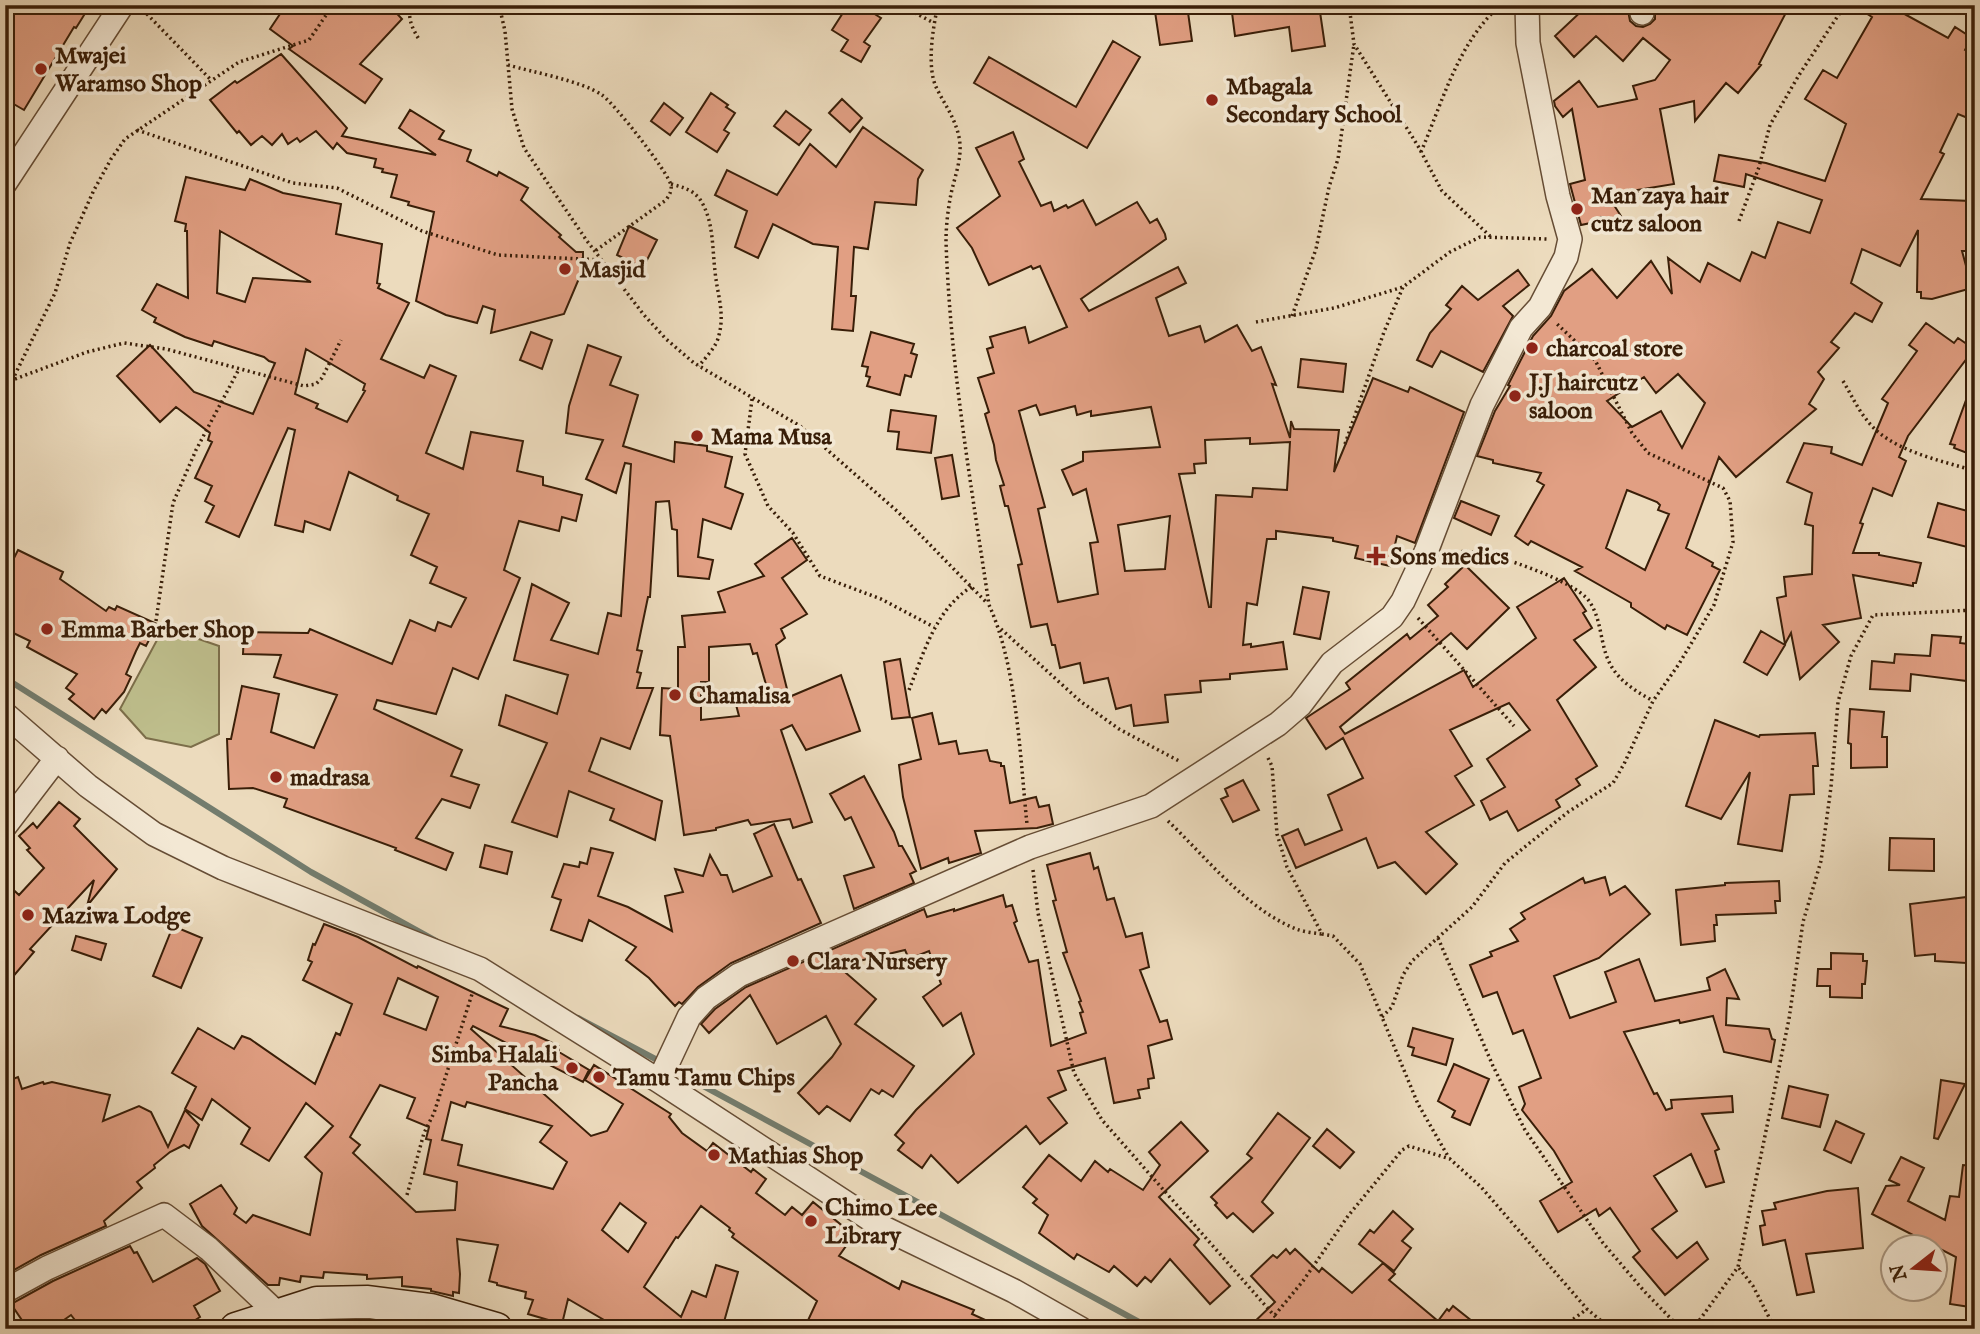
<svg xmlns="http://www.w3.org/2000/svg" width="1980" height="1334" viewBox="0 0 1980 1334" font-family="'IM FELL English',serif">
<rect width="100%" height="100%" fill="#ecdbbd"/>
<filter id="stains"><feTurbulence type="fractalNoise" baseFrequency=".00286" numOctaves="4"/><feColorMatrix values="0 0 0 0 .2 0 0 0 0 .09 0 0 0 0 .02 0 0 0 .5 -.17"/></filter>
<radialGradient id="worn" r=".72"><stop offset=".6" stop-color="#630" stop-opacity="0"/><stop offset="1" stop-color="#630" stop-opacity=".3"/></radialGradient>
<!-- green -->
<path fill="#bebe8c" stroke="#7c6e4a" stroke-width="2" d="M164,627l55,19v88l-28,13 -45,-9 -26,-29z"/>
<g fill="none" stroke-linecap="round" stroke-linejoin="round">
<!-- stream -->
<path stroke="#737c6d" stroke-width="6" d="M5,678l306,194 125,69
M578,1018l83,44
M670,1068l482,261"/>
</g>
<!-- building -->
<path fill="#e19f83" stroke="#391e08" stroke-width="2" fill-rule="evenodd" d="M5,5h82l-3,6 2,1 -10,16 -2,-1 -50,83 -19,-11z
M286,5h103l13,14 -42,45 22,15 -17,24 -76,-54 4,-3 -23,-17z
M848,5h12l21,13 -17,24 6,4 -9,16 -20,-11 7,-11 -16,-10z
M1154,5h33l5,36 -32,4z
M1231,5h88l6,41 -33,5 -3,-24 -54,9z
M1588,5h39l3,16 6,5 7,1 7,-3 5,-5v-14h135l-31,59 2,1 -23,28 -12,-10 -31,38 -1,-20 -34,8 14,75 -37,6 1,4 -28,5 11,17 -16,4 -4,-3 -6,5 -14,3 -11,-41 15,-4 -13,-71 -9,8 -8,-11 -1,-5 25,-20 19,26 39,-8 -4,-13 22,-6 15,-20 -27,-22 -20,23 -27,-25 -22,21 -19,-21z
M1853,5h49l-3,6 49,27 7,-11 14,9v7l-4,7 10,6v65l-17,-7 -18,38 4,2 -23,45 50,2 -1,50h-8l10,37 -40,11 -11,-1v-6h-4l1,-62 -18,36 -38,-17 -11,34 31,20 -10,19 -17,-9 -24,29 8,6 -21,24 6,7 -15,25 7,5 -80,68 -17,-20 -33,91 27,15 -1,3 8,4 -33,65 -20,-10 -2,4 -34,-22v-4l-56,-32 7,-4 -51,-26 -3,4 -13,-9 29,-51 -7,-4 4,-8 -48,-10v-3l-16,-4 18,-45 15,-25 -2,-1 25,-49 18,-20 13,-25 28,-22 25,29 34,-37 21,33 -4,-36 32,24 8,-19 32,18 12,-29 13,6 13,-36 32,11 12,-33 -76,-26 -2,13 -30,-6 5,-26 47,8 59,18 21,-57 -41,-25 18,-29 14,8 35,-61zM1678,374l27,29 -23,45 -21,-37 -29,16 -25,-26 37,-24 12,16zM1627,490l30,12 3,3 -2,5 11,4 -24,56 -39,-22z
M1113,41l27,16 -53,91 -113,-65 15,-26 87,50z
M281,54l66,74 -5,8 94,19 -37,-27 11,-18 34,21 -5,8 32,11 -4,11 30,15 2,-4 29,16 -7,12 40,35 -2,2 17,15h7v17l-19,45 -73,19 4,-23 -12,-4 -6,17 -31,-8 -30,-14 18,-89 -26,-7 1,-3 -18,-5 6,-22 -15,-3 1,-3 -9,-2 2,-8 -29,-6 -10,-10 -4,6 -17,-18 -16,11 -3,-4 -9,6 -6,-10 -10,11 -10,-9 -11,9 -12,-14 -2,2 -27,-33 25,-19 2,2z
M711,93l17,12 -2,2 9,6 -11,17 5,3 -12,19 -31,-20z
M842,99l20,19 -12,14 -21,-19z
M664,103l19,15 -13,17 -19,-14z
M786,111l25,19 -12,15 -25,-19z
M863,127l60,43 -5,9 -2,26 -41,-3 -7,47 -14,-2 -3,49h5l-3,35 -21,-2 6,-82 -25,-3 -40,-20 -15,34 -23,-11 12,-36 -32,-16 12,-25 50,25 33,-51 26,23z
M1013,132l11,27 -5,3 22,44 10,-4 3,9 12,-6 2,3 15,-8 13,25 41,-23 13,21 7,-4 8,15 1,5 -85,60 8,12 89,-44 8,16 -30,15 13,38 31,-10 5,16 32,-17 15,26 9,-4 15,38 -4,-1 18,54 1,-17 3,8 45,1 -5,42 39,-94 35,14 2,-5 54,25 -49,131 -18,-7 -7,30 -35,-8 3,-12 -25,-5v-3l-57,-7v8h-9l-10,66 -10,-2 -4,42 8,-1v3l32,-5 4,27 -57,5v5l-30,2 1,11 -36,3 3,27 -34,4 -3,-21 -15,4 -8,-31 -24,5 -4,-20 -20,5 -5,-23h-3l-5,-21 -16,3 -13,-62 4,-1 -14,-58h-3l-5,-20 4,-1 -8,-25 -2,-15 -9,-31 4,-2 -11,-34 16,-5 -7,-24 6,-2 -3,-10 35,-10 4,16 38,-16 -27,-61 -7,3 -2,-3 -42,19 -17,-37 -15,-20 43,-32 -24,-48zM1036,405l4,10 35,-9 2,9 14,-4v5l60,-9 9,40 -77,5v9l-21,9 11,25 13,-6 12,53 -8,1 8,51 -40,8 -20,-93 7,-2 -26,-96zM1250,438v6l40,-2 -3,48 -34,-2 -1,9 -36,-2 -5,112h-2l-30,-133 16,-1 -1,-9 12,-1 -1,-23zM1170,516l-5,53 -40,2 -7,-46z
M186,177l59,13 5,-11 33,14 58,11 -5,30 46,10 -5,39 3,1 -2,4 31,15 -28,56 43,19 6,-13 26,11 -30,77 37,16 8,-37 52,9 -6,30 26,6v8l39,10 -6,26 -14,-4 -3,14 -40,-10 -15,49 16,8 -42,101 -25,-11 -17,46 -59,-14 -3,9 88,41 -11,26 28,9 -9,23 -28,-9 -26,39 37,15 -7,17 -51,-20 1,-2 -112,-41 3,-8 -34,-11 -24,1 -2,-50h4l11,-53 37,8 -8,38 43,16 23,-53 -63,-18 7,-22 -38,-1 1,-22 64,1 2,-4 82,35 18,-44 25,11 3,-9 13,5 15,-29 -36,-15 7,-16 -26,-12 18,-41 -32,-14 1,-4 -49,-24 -19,58 -25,-9 -2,11 -28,-7 20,-95 -7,-2 -49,109 -33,-15 8,-16 -9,-5 7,-15 -17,-8 17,-36 -4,-2 2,-7 -34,-26 -16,15 -43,-46 33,-31 44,47 59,22 22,-51 -6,-2 -5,-4 -35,-11 -15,-5 -2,5 -27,-9 -31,-15 2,-4 -14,-8 15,-26 31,14 -1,-67h-2l1,-7 -11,-3zM220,231l91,51 -58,-4 -8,24 -28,-9zM306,349l59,35 -2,6 2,1 -18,31 -31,-14 2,-4 -23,-10z
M629,226l28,14 -14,28 -26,-13z
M1518,270l11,15 -26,21 10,10 -30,56 -42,-21 -9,16 -15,-7 13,-27 21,-24 -5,-4 16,-19 16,14z
M1926,323l28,20 4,-5 16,11 -66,87 -9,21 7,4 -14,35 -19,-8 -13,35 3,1 -10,29h26v2l42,8 -5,20h-3v3l-60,-11 8,43 -38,7 16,17 -39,37 -9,-46 -6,11 -8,-46 9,-2 -2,-19 28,-3 1,-48 -8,-2 7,-31 -25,-11 17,-39 28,4 -1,6 31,12 26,-62 -6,-4 35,-48 -8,-6z
M531,332l21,8 -10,29 -22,-9z
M871,332l43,12 -3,9 6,2 -6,22 -6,-2 -5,20 -33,-9 3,-9 -4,-1 2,-9 -6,-1z
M588,345l33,12 -11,28 28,10 -15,51 51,16 1,-20 32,4v5l25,6 -7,30 18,7 -12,35 -28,-10 -5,38 15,3 -4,19 -31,-3 -1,-46 -5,-1 -3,-28 -13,1 -6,95h-2l-11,53 5,1 -5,21 4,1 -4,15h16l-23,61 -29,-11 -12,33 73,30 -7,39 -45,-20 4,-11 -45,-18 -12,46 -45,-15 35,-79 -48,-18 7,-30 51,19 11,-39 -54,-15 18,-76 37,19 -18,37 47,14 10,-41 13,3 10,-152 -6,-1 -9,30 -30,-14 17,-39 -37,-7 3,-27z
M1301,359l45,5 -3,28 -45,-5z
M1973,381l2,1v74l-21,-8 1,-3 -5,-1z
M891,410l45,6 -5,37 -34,-4 2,-17 -11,-1z
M952,455l7,41 -17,3 -7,-41z
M1461,501l38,15 -8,19 -37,-17z
M1938,503l37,10v36l-47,-12z
M792,538l15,22 -25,18 25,36 -26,15 4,9 -9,7 13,52 52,-22 19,56 -54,19 -14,-25 -11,5 31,92 -19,6 -3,-9 -39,6 -3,-5 -32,8v2l-32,5 -14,-99 -10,-1 2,-47 16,1v-42h7l-3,-31 43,-4 -7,-20 46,-16 -9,-12zM750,644l3,10 4,-1 10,35 -15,4 1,5 -18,4 4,15 -38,4v-38h8v-35z
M18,550l45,22 -3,7 46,32 3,-4 6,3 2,-4 40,18 -11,22 -6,-3 -4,8 -10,23 5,3 -7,15 -18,21 -4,-4 -8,10 -25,-20 5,-5 -8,-6 11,-14 -50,-27 3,-6 -25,-12v-53z
M1465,565l44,43 -42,41 -16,-16 -111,94 5,7 119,-64 9,17 63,-49 -19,-31 47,-29 22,33 -3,2 9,15 -18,12 22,27 -39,33 40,66 -21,13 4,6 -24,15 4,7 -42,24 -11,-20 -17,9 -9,-19 24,-14 -18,-28 43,-29 -21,-27 -59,27 22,36 -17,10 19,29 -48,27 31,32 -31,30 -31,-32 -17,6 -12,-30 -70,30 -14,-32 16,-7 7,16 37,-15 -14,-35 35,-17 -20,-40 -17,11 -20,-31 44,-29 -4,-6 61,-49 3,5 28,-23 -10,-11 20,-18 -3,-3z
M1303,587l26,5 -9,47 -26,-5z
M1761,631l24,14 -18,30 -23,-13z
M1932,635l29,2 -1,6 15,2v37l-64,-8 -1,17 -40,-2 2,-28 22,2 1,-9 35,2z
M900,659l10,58 -18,2 -8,-57z
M1850,709l34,3 -2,25h5v30l-36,1v-24l-3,-1z
M932,713l7,31 17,-3 3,13 28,-4 3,11 11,2v3h3l6,37 26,-6 3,10 10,-2 4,19 -16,4 -62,3 6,22 -32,10 -1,-5 -27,11 -18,-72 -4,-32 22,-6 -9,-41z
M1715,720l44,17 1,-2 55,-2 3,33h-5l1,28 -24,1 -8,56 -44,-7 12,-72 -29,47 -35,-13z
M864,776l30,56 5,14h3l14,25 -6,3 4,9 -60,26 -10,-33 30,-9 -23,-50 -6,3 -15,-26z
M1243,780l16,30 -26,12 -12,-23 7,-3 -3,-7z
M59,802l21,17 -6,7 43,43 -30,37 7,-26 -64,69 4,3 -29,34v-104l14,13 25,-27 -17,-18 3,-2 -11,-12 14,-13 4,5z
M774,824l24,56 3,-1 20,44 -90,40 -33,24 -16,17 -3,-2 -4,4 -26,-28 -23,-18 10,-13 -47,-27 -7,21 -31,-11 10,-30 -9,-3 12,-33 15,3 1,-5 7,2 4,-16 22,5 -15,43 30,11 44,24 -7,-35 18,-4 -8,-23 28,7 7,-21 11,20h6l6,17 39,-16 -18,-42z
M1890,838l44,1v32l-45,-1z
M485,845l27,7 -5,22 -27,-7z
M1090,853l4,16 4,-2 9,33 7,-2 12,39 16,-4 7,34 -9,3 20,52 7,-2 5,19 -24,7 6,32 -6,1 1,9 -11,2 2,8 -26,5 -9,-45 -47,13 8,19 -18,8 19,25 -27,21 -14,-18 -68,57 -27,-28 -9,13 -24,-18 6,-7 -9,-8 21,-25 58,-56 -13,-41 -18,13 -20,-29 18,-13 -12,-33 -20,8 -4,-9 -67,16 38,33 -21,25 59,42 -21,31 -11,-7 -3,4 -8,-5 -21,32 -23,-15 -8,8 -21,-21 34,-36 9,-13 -15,-28 -49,28 -27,-49 -41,38 -8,-9 14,-15 31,-22 178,-78 3,8 27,-8v2l49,-16 3,12 6,-2 5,16 -3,2 15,39 9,-2 13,86 35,-13 -6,-20 3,-1 -4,-10 2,-1 -18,-48 4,-1 -14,-51 3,-1 -9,-35z
M1605,877l5,18 15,-9 25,28 -51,44 -45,18 16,42 46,-16 -11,-30 34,-13 16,42 55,-11 -3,-12 18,-9 14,30 -12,-1 -1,27 43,4 3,10 3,1 -4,22 -47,-10 -11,-36 -33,7 -1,-3 -55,12 30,62 3,-1 9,17 6,-2 -1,-8 61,-4 1,16 -31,2 17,35 -4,2 9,31 -18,5 -15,-33 -37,22 23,35 -25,18 25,29 20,-16 11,17 -43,36 -32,-38 7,-6 -30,-43 -11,8 -3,-7 -38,23 -18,-31 32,-19 -18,-31 -32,-41 3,-6 -6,-17 22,-9 -18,-48 -10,4 -16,-42 -14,5 -13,-32 22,-9 -2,-4 28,-11 -8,-12 15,-10 -4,-6 62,-35 2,5z
M1779,881l1,20h-5l1,12 -60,2 1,10h-3l1,16 -34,4 -5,-55 49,-5v-2z
M1975,896v19h-5l-4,48 -31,-2v-7l-20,2 -5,-52z
M324,924l34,13 59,31 1,-2 90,43 -8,17 35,9 24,11v6l30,18 -6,12 -110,-56 -2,3 120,107 16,-5 16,-27 -38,-24 9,-15 77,49 -2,3 13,16 25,18 6,-8 38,29 2,-3 13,10 -10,14 29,22 7,-8 10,8 11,-13 37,30 -3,4 4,3 -12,17 60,33 3,-8 72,29 -2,4 33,15h-201l13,-28 -85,-64 2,-3 -5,-4 1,-2 -29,-22 -23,32 -2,-1 -32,50 37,30 11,-26 14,6 10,-32 22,7 -16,57h-126l8,-9 -36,-21 -6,25 -34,-10 5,-14 -8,-2 1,-6 -29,-7v-2l-8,-2 9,-36 -41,-6 3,35 -1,19 -6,-1v4l-22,-5v-2l-29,-3v-9l-35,2v-4l-43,-3 -1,6 -22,-2 -1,6 -20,-4 -1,7h-11l-66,-59 -12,-22 31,-19 16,23 -3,6 12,9 7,-8 57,20 12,-62 -17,-16 28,-31 -27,-23 -37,58 -28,-17 9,-16 -38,-29 -10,21 -17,-11 11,-22 -24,-14 26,-45 36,21 8,-13 8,3 65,45 21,-51 4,2 12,-31 -49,-24 9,-18 -4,-2 5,-16 2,1zM398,978l40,19 -12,33 -42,-16zM380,1085l35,13 -8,20 22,9 -3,12 5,1 -7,34 33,8 -2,28 -39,2 -63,-59 7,-8 -10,-8zM451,1102l14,5 2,-5 85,24 -12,16 27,20 -14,27 -95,-24 4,-20 -20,-5zM620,1203l26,20 -18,29 -26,-22z
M173,926l29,12 -21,50 -28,-12z
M76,936l30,8 -5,16 -29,-10z
M1831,953l32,1v7h4l-2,23h-3v14l-32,-1v-11h-13l1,-17h13z
M1413,1028l40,11 -7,26 -34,-10 2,-7 -6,-2z
M1454,1064l35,15 -19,46 -18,-8 3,-6 -17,-10z
M18,1077l4,12 21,-7 1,2 8,-2 58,13 -7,26 36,-15 12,6 17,35 17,-37 14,15 -10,23 -5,-3 -14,7 -16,13 1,3 -18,14 5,6 -38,33 2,5 -65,29 -36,20v-164l6,-2 -6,-13v-14z
M1941,1080l24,4 -27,55 -4,-1z
M1789,1086l39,9 -8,32 -38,-9z
M1278,1113l32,25 -48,64 11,11 -20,19 -20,-19 -6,5 -12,-13 2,-2 -6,-6 41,-39 -5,-4z
M1836,1121l28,13 -13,29 -27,-13z
M1181,1122l27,29 -49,46 40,42 -5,6 36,41 -20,18 -40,-45 -19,23 -6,-5 -8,9 -23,-20 -5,6 -32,-18 -3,5 -35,-26 9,-18 -15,-12 4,-4 -14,-12 26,-32 32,26 14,-20 13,11 2,-3 33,21 17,-25 -11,-13z
M1327,1129l27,23 -14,16 -27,-22z
M1901,1157l23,11 -16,33 37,19 5,-24 9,1 4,-32 12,1v138l-5,-1v4l-20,-3 6,-47 -84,-43 14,-28 14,-1 -11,-5z
M1858,1188l5,60 -57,6 8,38 -17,3 -12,-55 -22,5 -3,-19 5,-1 -3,-14 14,-2 -2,-6 53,-12z
M1393,1211l20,18 -11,12 9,7 -17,23 -35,-27 11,-14 4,3z
M130,1246l4,7 3,-1 16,30 44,-24 8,6 15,27 -26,15 6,11 -19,12h-99l-11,-14 -20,14h-23l-17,-25 42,-23z
M1286,1249l4,5 5,-5 24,23 3,-4 30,25 31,-30 12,11 -6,6 49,41 9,-12 2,2 4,-5 29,23h-235l28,-27 -24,-26 22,-21 4,3z"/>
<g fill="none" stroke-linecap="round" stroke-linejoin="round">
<defs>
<path id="street" d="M1641,5l1,8
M5,183l117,-178
M5,714l83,72 66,48 69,34 257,101 179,112 225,147 130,63 67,38
M5,826l52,-68
M659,1081l30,-64 17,-19 33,-23 291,-128 121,-41 127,-82 22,-19 32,-42 60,-46 11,-16 23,-49 56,-147 39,-77 19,-21 26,-50 4,-18 -12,-43 -30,-153 -1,-38
M5,1291l42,-23 117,-53 45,34 71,67"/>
<path id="secondary" d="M236,1329l81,-26 51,-1 63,8 65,19"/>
</defs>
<!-- street casing -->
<use href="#street" stroke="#664d35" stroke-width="26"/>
<!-- secondary casing -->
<use href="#secondary" stroke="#391e08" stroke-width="35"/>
<!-- path -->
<path stroke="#391e08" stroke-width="3.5" stroke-dasharray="2 3.5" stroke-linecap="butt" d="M410,5c-2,15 2,23 10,36
M499,5l6,26 7,78 12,39 63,93 57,74 22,24 28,24 106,63 97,85 90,92
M900,5l34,18
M938,5c-5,22 -12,63 -1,84 8,16 18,29 22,48 4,20 -4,38 -8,57 -3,15 -5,32 -5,47 4,123 25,243 43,364 28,61 31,152 38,219
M1349,5l5,39 64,102 24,45 48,45
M1480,5l19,1
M143,10l69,71
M508,65c24,7 74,16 94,30 12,8 66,77 69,90 1,7 -2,10 -5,15l-71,51
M137,130l156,53 44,5 85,43 76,24 104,5
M1421,152c21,-49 38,-112 80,-147
M671,184c11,3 20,5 28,14 15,21 13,49 16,73 2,23 10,41 4,64 -2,11 -13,22 -20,31
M1739,221l20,-54 11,-42 29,-50 46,-70
M1292,316l24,-67 13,-62 9,-28 16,-115
M1256,322l78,-14 69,-21 47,-35 30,-15 67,2
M15,379l72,-27 37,-9 42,6 138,37 12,-2 6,-6 19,-38
M1843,381c8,13 14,27 23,38 23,32 74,41 109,52
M5,395l50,-102 15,-50 24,-53 17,-31 14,-20 114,-77 70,-22 24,-35
M752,399l-7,55 23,52 25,27 27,43 61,23 53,28
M1345,444l39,-112 19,-45
M1450,552c8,0 15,-1 22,0 25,2 103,29 117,49 12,17 11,38 18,56 8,22 27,33 46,44
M1418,618l96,108
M156,621l17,-118 23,-53 43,-81
M1001,629l79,72 39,28 60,32
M909,690c15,-38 27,-82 64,-104
M1268,758l4,8 5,68 10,33 35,67 11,2 27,28 58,140 31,54
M1168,821c39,37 77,87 128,108 8,3 18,4 26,5
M1033,870l5,43 36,160 28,47 184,209
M1438,938l55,128 32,64 78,113 41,48 37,38
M1382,1017l10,-10 11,-32 9,-14 60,-54 33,-44 63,-51 45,-29 11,-19 29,-63 26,-37 35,-59 19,-63 -3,-41 -7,-13 -75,-35 -16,-20 -37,-73 -39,-37
M407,1195l17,-62 10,-20 39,-122
M1739,1268l14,18 22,43
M1275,1315l28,-34 45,-65 54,-66 7,-4 41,13 31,28 106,122 24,20
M1560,1329l27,-20
M1693,1329l45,-62 51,-248 14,-97 18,-61 10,-74 7,-85 13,-46 22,-41 102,-5"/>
<!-- street -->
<use href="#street" stroke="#f3e8d4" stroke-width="23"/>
<!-- secondary -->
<use href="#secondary" stroke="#f3e8d4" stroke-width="32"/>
</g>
<!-- markers -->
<g fill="#8f2418" stroke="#f3e8d4" stroke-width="2.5">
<circle cx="41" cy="69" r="7"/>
<circle cx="1212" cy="100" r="7"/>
<circle cx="1577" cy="209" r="7"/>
<circle cx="565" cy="269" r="7"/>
<circle cx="1532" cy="348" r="7"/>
<circle cx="1515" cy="396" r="7"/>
<circle cx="697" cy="436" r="7"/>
<path d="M1372.5 545.5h7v7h7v7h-7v7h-7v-7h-7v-7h7z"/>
<circle cx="47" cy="629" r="7"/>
<circle cx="675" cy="695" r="7"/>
<circle cx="276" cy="777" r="7"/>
<circle cx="28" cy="915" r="7"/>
<circle cx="793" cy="961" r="7"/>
<circle cx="572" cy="1068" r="7"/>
<circle cx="599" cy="1077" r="7"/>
<circle cx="714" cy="1155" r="7"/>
<circle cx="811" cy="1221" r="7"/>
</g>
<g text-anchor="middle" stroke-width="7" stroke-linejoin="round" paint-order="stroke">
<!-- poi labels -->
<g font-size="24" font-weight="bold" fill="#391e08" stroke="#f3e8d4" text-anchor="start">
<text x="55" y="63">Mwajei<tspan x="55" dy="28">Waramso Shop</tspan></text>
<text x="1226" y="94">Mbagala<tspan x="1226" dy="28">Secondary School</tspan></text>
<text x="1591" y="203">Man zaya hair<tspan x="1591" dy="28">cutz saloon</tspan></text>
<text x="579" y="277">Masjid</text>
<text x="1546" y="356">charcoal store</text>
<text x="1529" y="390">J.J haircutz<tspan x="1529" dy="28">saloon</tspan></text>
<text x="711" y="444">Mama Musa</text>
<text x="1390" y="564">Sons medics</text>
<text x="61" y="637">Emma Barber Shop</text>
<text x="689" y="703">Chamalisa</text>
<text x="290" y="785">madrasa</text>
<text x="42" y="923">Maziwa Lodge</text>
<text x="807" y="969">Clara Nursery</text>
<text x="558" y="1062" text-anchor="end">Simba Halali<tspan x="558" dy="28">Pancha</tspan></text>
<text x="613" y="1085">Tamu Tamu Chips</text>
<text x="728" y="1163">Mathias Shop</text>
<text x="825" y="1215">Chimo Lee<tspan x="825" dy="28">Library</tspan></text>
</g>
</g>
<!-- margin -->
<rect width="1980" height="1334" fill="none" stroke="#ecdbbd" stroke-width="28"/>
<rect x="7" y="7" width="1966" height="1320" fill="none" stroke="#391e08" stroke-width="3.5"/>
<rect x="14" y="14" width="1952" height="1306" fill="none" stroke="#391e08" stroke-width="2"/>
<!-- north arrow -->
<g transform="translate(1914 1268) rotate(253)"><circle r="33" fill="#f3e8d4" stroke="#a99782" stroke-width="2"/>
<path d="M0-5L12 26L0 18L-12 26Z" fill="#8f2418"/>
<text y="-10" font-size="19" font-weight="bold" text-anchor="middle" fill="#391e08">N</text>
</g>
<rect width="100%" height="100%" filter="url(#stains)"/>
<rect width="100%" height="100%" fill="url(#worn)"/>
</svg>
